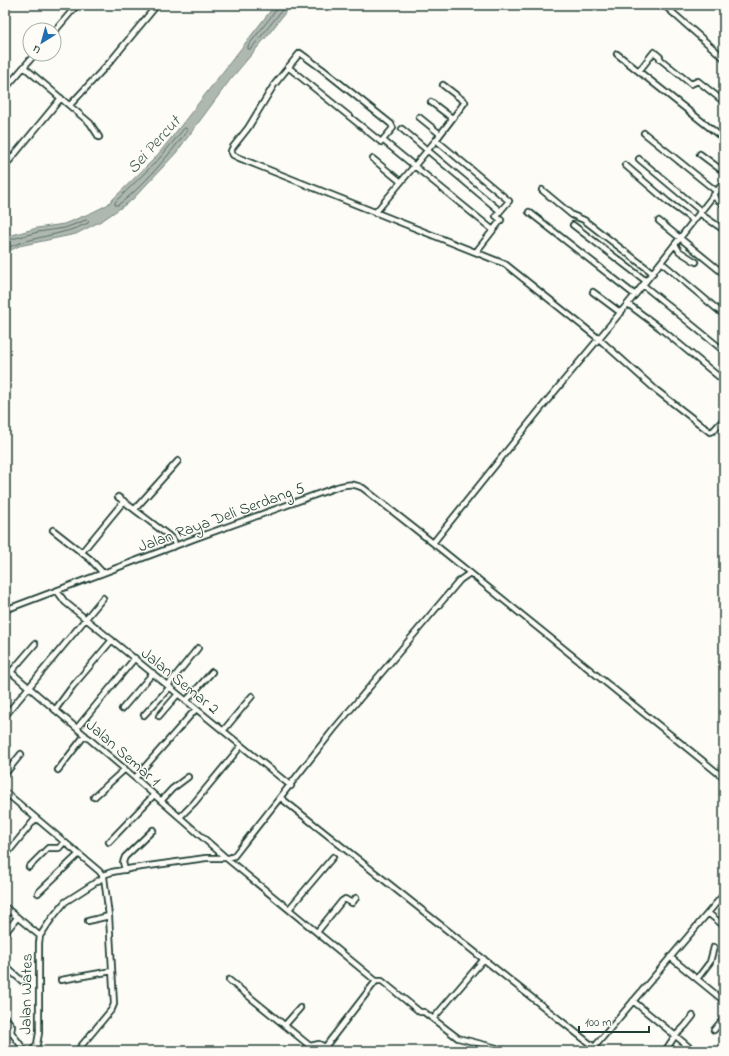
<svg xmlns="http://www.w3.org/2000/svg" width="729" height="1056" viewBox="0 0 729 1056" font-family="'Indie Flower',sans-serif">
<rect width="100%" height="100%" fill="#fdfcf7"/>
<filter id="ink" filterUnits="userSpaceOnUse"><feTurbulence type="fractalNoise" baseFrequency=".025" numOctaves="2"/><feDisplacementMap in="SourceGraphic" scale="8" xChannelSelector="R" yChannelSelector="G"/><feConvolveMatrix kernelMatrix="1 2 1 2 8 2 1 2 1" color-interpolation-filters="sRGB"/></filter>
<g filter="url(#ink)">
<!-- water -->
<path fill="#aeb8b1" stroke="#75877f" d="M275,5h16l-23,30 -38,45 -54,73 -44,47 -29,20 -27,14 -57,12 -14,7v-16l32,-9 27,-4 27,-11 16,-8 48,-47 17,-21z"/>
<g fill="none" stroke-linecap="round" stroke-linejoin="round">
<!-- shore -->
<path stroke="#586e66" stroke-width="1" d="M278,5l-1,4 -29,37v3h3l35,-44
M185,128l2,1v2c-18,24 -45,57 -69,74h-3v-3l43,-42z
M5,241l33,-9 27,-4 21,-8 3,1 -1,2c-26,13 -57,13 -83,26"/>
<defs>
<path id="minor" d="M664,5l60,53
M54,32l23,-27
M617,54l107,85
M24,67l66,56 9,14
M288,67l93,75 12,-14 -2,-4 -69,-55 -22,-16 -1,1 -25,31 -26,43 -15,19 -2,4 2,4 6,3 266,106 94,75 57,51 54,42 3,-1 11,-12
M639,71l15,-19 6,5v2l31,25 7,-3 26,21
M5,89l30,-35
M431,102l21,16
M70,105l40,-43 47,-57
M419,117l21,17
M402,129l98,82
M644,133l72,58
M436,140l73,61 -13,15 5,4 -25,32
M385,142l108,88
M700,154l20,15 4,-2
M373,159l28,23
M639,159l62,52
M625,165l43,37 25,18
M5,166l56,-68
M542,190l30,25 12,5 69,53
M713,196l11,9
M529,212l106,83
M375,213l61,-73 29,-38 -22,-17
M699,213l25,17
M659,221l65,53
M573,225l73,56
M675,244l4,7 17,11
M661,262l63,53
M643,285l81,66
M593,292l28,21
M628,304l32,24 64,53
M118,497l51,39 5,5 1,5
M135,509l43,-48
M53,530l37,29 13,14
M433,543l113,-141 89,-107 89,-113
M82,552l42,-51
M57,591l8,11 226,184
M5,610l191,-72 141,-51c11,-3 15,-4 26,1l70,55 291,235
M5,667l130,111 90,79 151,124 -54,70
M11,672l24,-28
M168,685l30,-37
M186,701l26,-29
M122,709l31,-36
M55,710l17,-23 40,-47
M144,715l26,-28
M5,716l98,-118
M159,716l19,-22
M77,728l58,-70
M223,731l29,-35
M58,770l27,-35
M5,774l16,-20
M135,778l61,-69
M5,792l94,79 5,6 5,39 5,88 -2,5 -35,42
M94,797l31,-28
M281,798l313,249
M161,801l11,-12 16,-12
M180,817l14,-14 47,-57
M109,842l45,-47
M5,856l31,-38
M29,867l19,-19h11l5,-6
M125,870l-2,-8 2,-5 28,-27
M103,875l9,-3 22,-4 72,-10h23l5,-2 100,-127 126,-149 10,-7
M38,893l41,-39
M5,907l35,29 12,-18 13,-16 39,-25
M289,909l44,-52
M708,913l16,13
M88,921l21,-5
M317,932l25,-31 3,-2 7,4 4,-5
M5,933l12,-15
M670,957l54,44
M5,966l17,15
M697,979l13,-17 4,-15
M61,980l51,-9
M229,980l81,66
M376,981h6l38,31h4l34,26 39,10 3,3
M633,1001l61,50
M5,1017l7,9 -1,6
M433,1019l51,-60
M285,1025l15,-17
M714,1030l10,-12
M11,1032l14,19
M310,1046l9,-2 6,3 2,4
M32,1051l5,-7 2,-11v-90l1,-7
M591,1051l133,-157
M665,1051l10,-15 10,-10 8,-10
M679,1051l6,-7"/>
</defs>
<!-- minor casing -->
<use href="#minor" stroke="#1f3d34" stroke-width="8"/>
<!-- minor -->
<use href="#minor" stroke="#fdfcf7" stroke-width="4.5"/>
</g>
</g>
<g text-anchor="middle" stroke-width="3" stroke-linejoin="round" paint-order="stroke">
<!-- street labels -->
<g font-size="16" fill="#1f3d34" stroke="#fdfcf7">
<text transform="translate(221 516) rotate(-20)" y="6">Jalan Raya Deli Serdang 5</text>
<text transform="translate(181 680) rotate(39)" y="6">Jalan Semar 2</text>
<text transform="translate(124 752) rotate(41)" y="6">Jalan Semar 1</text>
<text transform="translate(25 994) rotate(-89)" y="6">Jalan Wates</text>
</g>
<!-- water labels -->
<g font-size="17" font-style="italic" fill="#435c53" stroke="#fdfcf7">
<text transform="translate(153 144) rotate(-48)" y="6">Sei Percut</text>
</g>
</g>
<!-- margin -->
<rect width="729" height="1056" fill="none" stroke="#fdfcf7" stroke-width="20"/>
<rect x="10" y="10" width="709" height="1036" fill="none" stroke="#1f3d34" stroke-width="1.5" filter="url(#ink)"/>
<!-- north arrow -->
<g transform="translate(42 42) rotate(217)"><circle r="19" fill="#fdfcf7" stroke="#a4b0a9"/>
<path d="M0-3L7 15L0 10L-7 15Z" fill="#1f6fb2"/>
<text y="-6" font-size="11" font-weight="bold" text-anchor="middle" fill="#1f3d34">U</text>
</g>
<!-- scale -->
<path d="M579 1026v6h70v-6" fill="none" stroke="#1f3d34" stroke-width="2"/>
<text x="585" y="1026" font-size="12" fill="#1f3d34" stroke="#fdfcf7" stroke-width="3" paint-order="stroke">100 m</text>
</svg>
